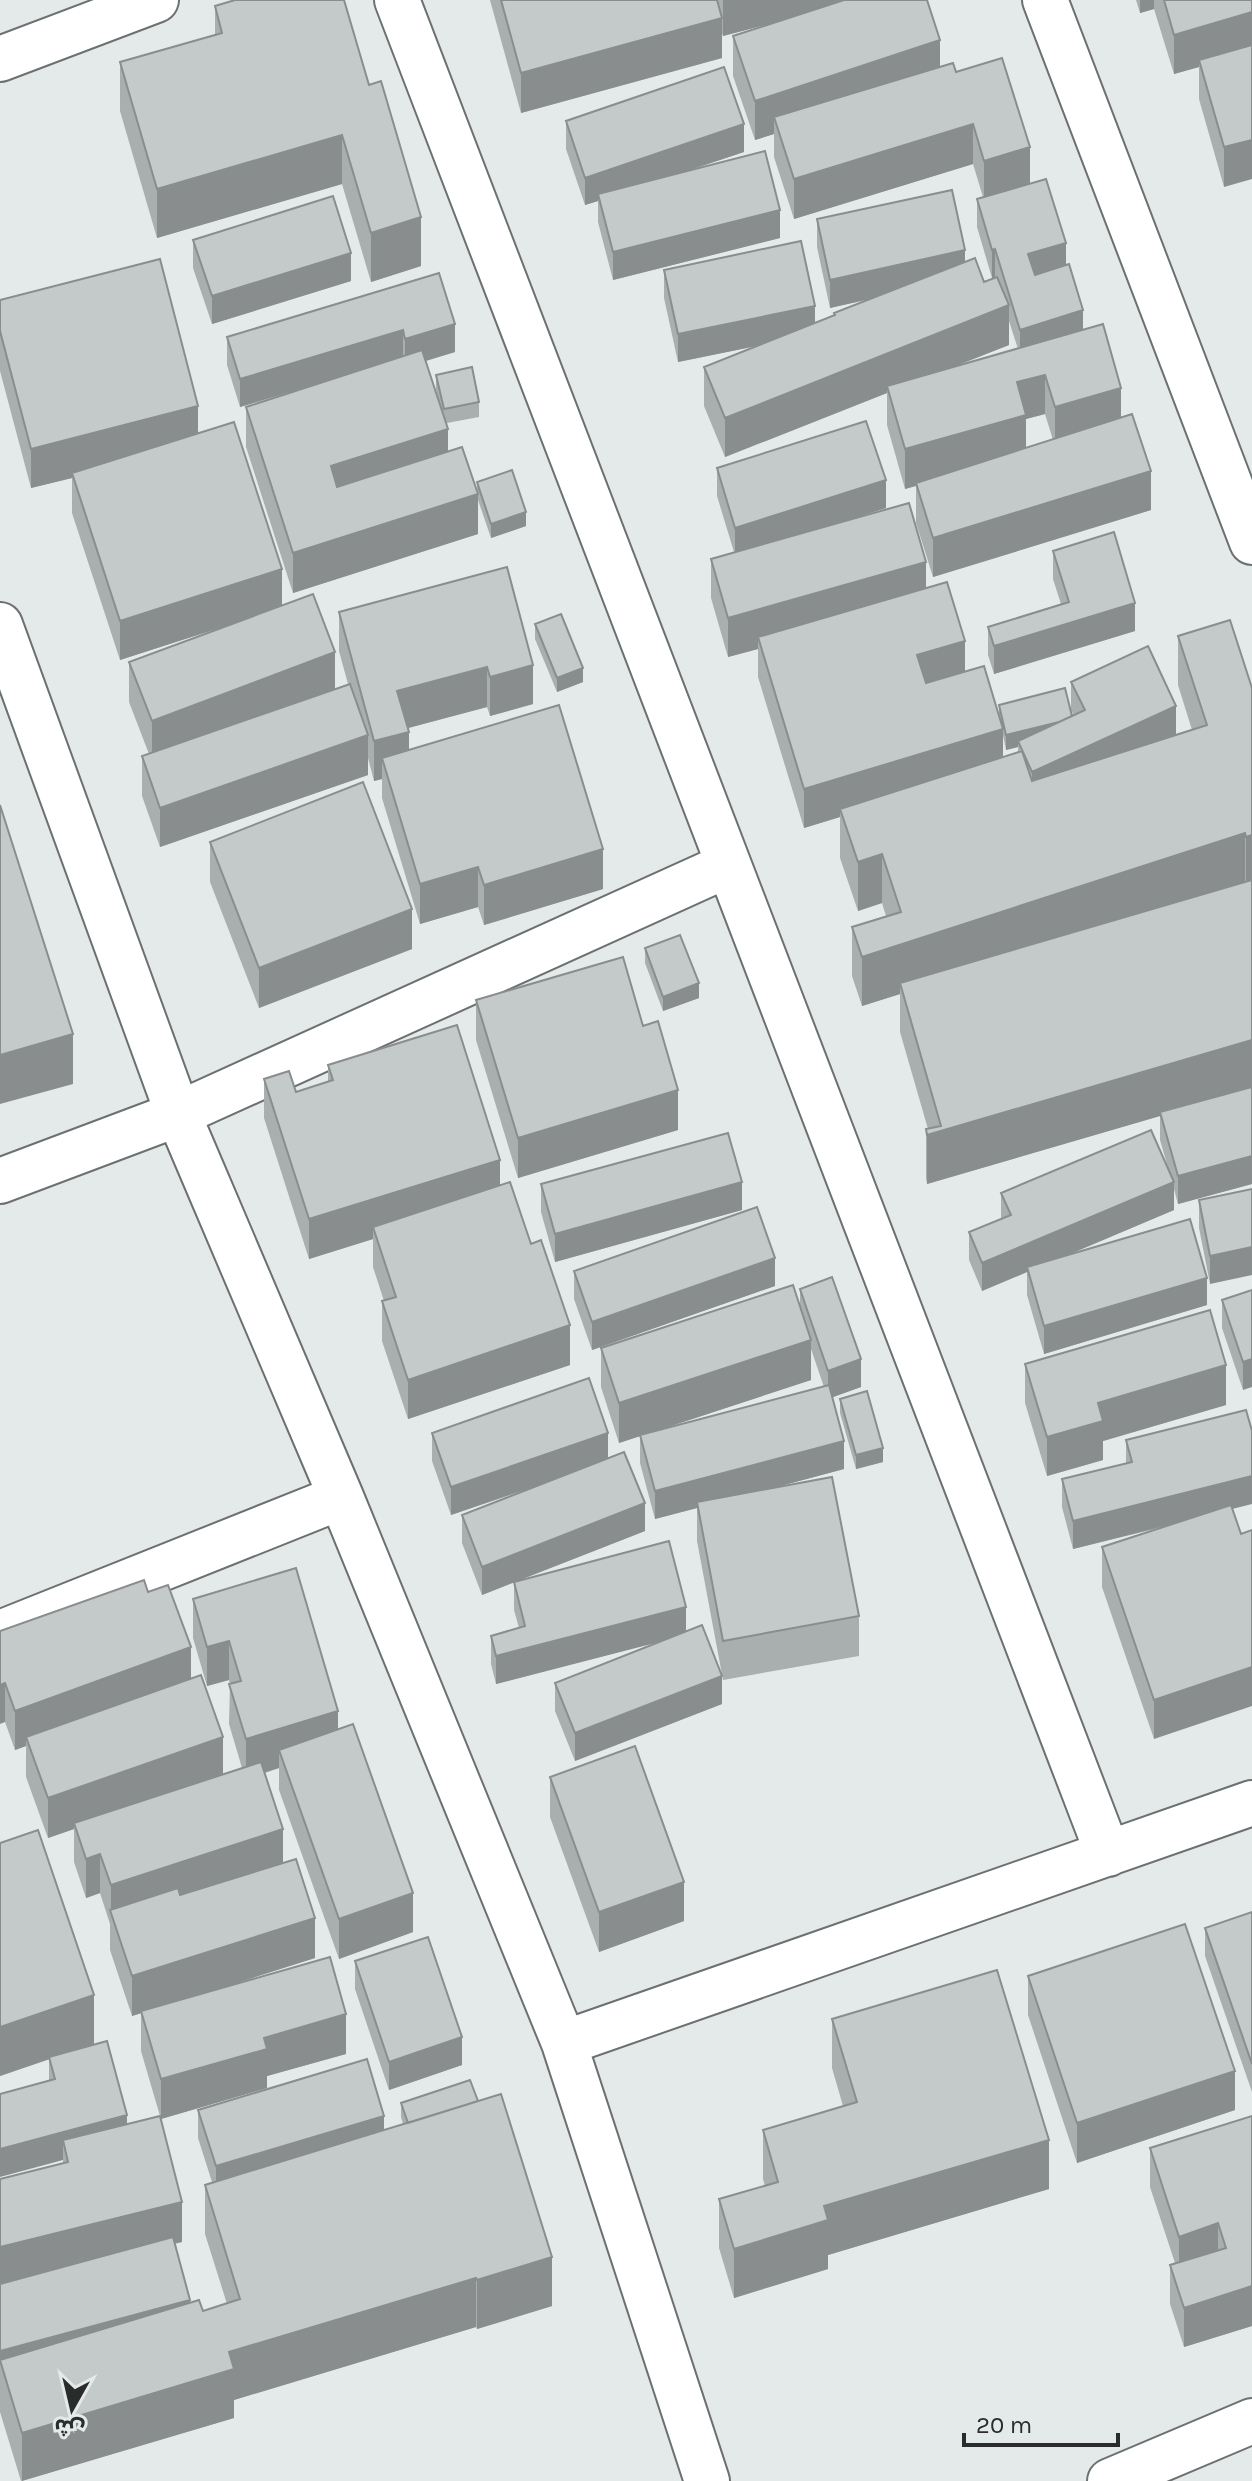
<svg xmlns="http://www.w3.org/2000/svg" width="1252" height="2481" viewBox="0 0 1252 2481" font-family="Karla,'Noto Sans Arabic',sans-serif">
<rect width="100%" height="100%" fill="#e4eaea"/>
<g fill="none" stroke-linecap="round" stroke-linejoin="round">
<defs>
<path id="minor" d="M397,0l711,1854
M1045,0l207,542
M0,59l156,-59
M0,625l178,489 163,383 223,546 143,438
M0,1181l178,-67 550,-249
M0,1633l341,-136
M564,2043l688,-240
M1110,2481l142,-60"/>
</defs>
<!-- minor casing -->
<use href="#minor" stroke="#6b7070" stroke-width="48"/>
<!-- minor -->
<use href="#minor" stroke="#fff" stroke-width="44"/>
</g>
<!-- wall -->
<path fill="#a9aeae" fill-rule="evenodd" d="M490,0h437l13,67 16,5 74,112 36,82 17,64 38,88 30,92 -218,67 -17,-54v-37l-11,3 -18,-64v-32l-162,64 -21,-51v-39l52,-21 -78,16 -14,-64v-28l151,53 57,-25 -42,10 -13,-61v-28l148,43 19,20 12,-4h-4l-15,-51v-28l6,-2 -10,-33 -179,55 -20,-62v-23l-19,6 -22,-64v-40l40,-13 -50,13 -1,-2v24l-201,55zM1009,321l9,28 -67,19 58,-23zM1045,414l8,26 -27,8v-29z
M1136,0h116l-28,187 -25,-88v-32l-25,7 -20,-65 -14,4z
M215,6l154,79 52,181 -50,16 -29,-98 -185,54 -37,-127v-49l95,-27z
M566,121l178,31 -64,21 100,65 -167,42 -15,-58v-21l-13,4 -19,-56z
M193,240l158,41 -139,43 -19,-56z
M0,300l198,133 84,172 53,84 13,-5 -9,-33v-39l168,-45 26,137 -43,12 -3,-9 -79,21 1,22 194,139 -119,36 -6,-18 -58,17 -38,-126v-19l-8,2 -6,-23v17l-208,72 -18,-51v-40l7,-2 -20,-52v-40l93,-35 -102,33 -48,-147v-35l-41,10 -31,-117z
M455,324v28l-29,9 12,37 -2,-9v-14l43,27v15l-32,6 1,28 29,40v-9l49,44 -35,12 -13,-38v34l-185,59 -47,-146v-40l83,-27 -89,27 -13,-42v-28z
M717,468l169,40 -33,10 73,70 39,83 34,45v-11l75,10 -3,-5v-28l105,52 -10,4 26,-8 -14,-45v-49l74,52v496l-74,20 -4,-15v21l-105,44 138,51 -163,49 -17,-59v-23l-45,19 -13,-31v-28l32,-13v-26l168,-22 -9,-31v-24l-233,68 -1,-6v-49h2l-28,-97v-38l-38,12 -10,-30v-49l34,-11 -4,-13 -24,8 -18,-53v-41l-36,11 -46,-151v-28l-30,8 -17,-59v-39l23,-7 -17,-56zM1003,735l3,15 12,-3v5l-15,5z
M1053,551l82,80 -141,43 -6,-19v-28l73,-23 -8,-25z
M535,624l48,58 -26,10 -22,-53z
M210,842l202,107 -153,59 -49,-126z
M645,948l54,50 -36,13 -18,-48z
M476,1000l167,26 35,104 -160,48 -42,-138z
M328,1065l172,120 70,180 -162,54 -26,-78v-40h2l-11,-34v-28l-64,20 -45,-141v-39l32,13 32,-10z
M541,1184l201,26 -187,52 -14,-50z
M1252,1189l-42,95 -11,-56v-28z
M574,1271l201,15 -183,64 -18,-51z
M800,1289l61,98 -29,10 12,72 -68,18 83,129v40l-136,24 -26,-139v-33l-42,11 -15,-56v-27l-21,7 -18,-56v-39l199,-41zM811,1349l13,38 -165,43 152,-50z
M1252,1290l-9,100 -21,-62v-28z
M1025,1364l201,41 -123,36v19l-56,16 -22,-73z
M840,1399l43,63 -27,7 -16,-56z
M432,1433l176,25 37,73 -126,49 167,51 36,73 -147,57 -20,-50v-28l102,-41 -161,42 -5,-20v-28l28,-8 -5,-18v-28l-32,13 -20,-52v-28l80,-31 -91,31 -19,-54z
M1126,1440l106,69 9,25 -87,205 -52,-152v-40l69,-22 -98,24 -11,-42v-28l64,-15z
M148,1592l43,87 32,95 19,-6 -13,-44 1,-40 -1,-4 -22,6 -14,-48v-39l145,130 75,203 -74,27 -60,-169v-22l-14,5 18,90 32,95 -113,36 144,60 -79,22v12l-106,31 21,123 -8,1 16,60 13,8 24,-7 -22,-70v-49l7,-3 -14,-44v-28l186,20 19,-6 -2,-7v-14l151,203 -75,23 -1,-2 -242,73v18l-213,63 -21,-69v26v-259l63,-16v-3l-14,-79v-22l-49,17v-233l94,201 33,80 33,-8 -19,-65v-38l-9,3 -22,-66v-26l-10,-31 -14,5 -12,-36v-33l-26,9 -22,-61v-31l-11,4 -10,-28 -5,-91z
M550,1777l134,144 -85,31 -49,-135z
M1252,1912v180l-47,-136v-28z
M355,1961l107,104 -73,25 -34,-101z
M1028,1976l207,134 -158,53 -49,-148z
M832,2019l217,170 -221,66v14l-94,29 -15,-50v-49l46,-13 -2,-7v-49l80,-24 -11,-38z
M1252,2116v210l-68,21 -14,-43v-39l5,-2 -25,-76v-39z"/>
<!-- shaded-wall -->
<path fill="#898d8d" d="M723,0h137l-137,36z
M1140,0h14v9l-14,4z
M1252,12v39l-53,9v7l-25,7v-39z
M722,18v40l-201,55v-40z
M940,40v40l-166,37v17l-19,6v-39z
M744,124v28l-144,48 -2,-6v7l-13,4v-27z
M973,124v40l-179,55v-40z
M342,135v49l-185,54v-49z
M1252,140v39l-28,8v-40z
M1030,147v40l-46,14v-40z
M780,210v28l-167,42v-28z
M421,217v49l-50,16v-49z
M1066,243v27l-38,11v-27z
M995,249v28l-3,1v-28z
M965,250v28l-135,30v-28z
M351,253v28l-139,43v-28z
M1009,305v40l-120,47 -2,-6v7l-162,64v-39z
M815,306v28l-137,28v-28z
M1083,310v28l-63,19v-27z
M455,324v28l-50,15v-28z
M403,330v28l-163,49v-28z
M1045,375v39l-19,5v35l-121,35v-40l112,-67z
M1121,388v39l-66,19v-39z
M198,406v40l-126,27v5l-41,10v-39z
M448,429v39l-117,38v-40z
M1151,471v39l-218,67v-39z
M886,480v28l-151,48v-28z
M478,494v40l-185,59v-40z
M526,512v14l-35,12v-14z
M926,562v39l-168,36v12l-30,8v-39z
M282,569v39l-162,52v-39z
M1135,603v28l-141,43v-28z
M965,641v39l-48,14v-39z
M335,652v40l-183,68v-39z
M533,665v39l-43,12v-39z
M487,667v40l-90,24v-40z
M583,668v14l-26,10v-14z
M1176,706v28l-144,66v-28z
M1073,719l-55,22v6l-12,3v-15z
M1003,729v40l-163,40v8l-36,11v-39z
M409,732v40l-27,-14v21l-8,2v-40z
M368,735v40l-208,72v-39z
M1245,833v49l-345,101v11l-38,12v-49z
M1252,835v49l-6,2v-49z
M603,849v40l-119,36v-40z
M882,854v49l-24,8v-49z
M478,867v40l-58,17v-40z
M412,909v40l-153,59v-40z
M699,983v15l-36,13v-14z
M73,1034v50l-73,20v-49z
M1252,1040v50l-92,22v4l-233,68v-49z
M678,1090v40l-160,48v-40z
M1252,1156v28l-74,20v-28z
M500,1160v40l-127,27v12l-64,20v-40z
M742,1182v28l-187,52v-28z
M1174,1182v28l-146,62 -1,-5v5l-45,19v-28z
M1252,1247v28l-42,9v-28z
M775,1258v28l-183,64v-28z
M1207,1278v27l-163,49v-28z
M570,1325v40l-162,54v-39z
M811,1340v40l-192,63v-40z
M861,1359v28l-33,12v-28z
M1252,1359v28l-9,3v-28z
M1226,1365v40l-123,36v19l-56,16v-39l51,-34z
M608,1433v28l-157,54v-28z
M844,1441v28l-146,39 -1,-6v6l-42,11v-28z
M883,1448v14l-27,7v-14z
M1252,1476v28l-179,45v-28z
M645,1503v28l-163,64v-28z
M686,1607v28l-190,49v-28z
M229,1641v39l-22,6v-39z
M191,1647v40l-165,50v9l-11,4v-39z
M1252,1667v39l-98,33v-39z
M722,1676v28l-147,57v-28z
M5,1683v39l-5,2v-39z
M338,1711v39h-59v18l-33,10v-39z
M223,1737v40l-149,46v6l-26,9v-40z
M283,1829v40l-168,55 -4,-13v-26z
M100,1854v39l-14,5v-39z
M684,1882v39l-85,31v-40z
M413,1893v39l-74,27v-40z
M315,1918v40l-183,58v-40z
M94,1995v49l-94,32v-49z
M346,2014v40l-79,22v12l-106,31v-40l103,-41z
M462,2037v28l-73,25v-28z
M1235,2071v39l-158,53v-40z
M127,2115v28l-64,-3v20l-63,17v-28z
M384,2116v28l-168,50v-28z
M1049,2140v49l-221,66v14l-94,29v-49l90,-43z
M182,2202v40l-182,45v-40z
M1218,2223v40l-39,13v-39z
M552,2257v49l-75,23v-49z
M476,2278v49l-242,73v18l-212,63v-48l207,-81z
M1252,2286v40l-68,21v-39z
M190,2300v39l-190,23v-11z"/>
<!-- building -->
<path fill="#c4caca" stroke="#898d8d" stroke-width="2" d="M235,0h109l25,85 12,-4 40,136 -50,16 -29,-98 -185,54 -37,-127 102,-29 -7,-27z
M501,0h216l5,18 -201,55z
M844,0h83l13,40 -185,61 -22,-65z
M1164,0h88v12l-78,23z
M1252,45v95l-28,7 -25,-87z
M1002,58l28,89 -46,14 -11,-37 -179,55 -20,-62 179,-54 3,9z
M724,67l20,57 -159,54 -19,-57z
M765,151l15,59 -167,42 -15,-58z
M1046,179l20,64 -38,11 7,21 34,-11 14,46 -63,20 -25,-81 -3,1 -15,-51z
M952,190l13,60 -135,30 -13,-61z
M333,196l18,57 -139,43 -19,-56z
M801,241l14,65 -137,28 -14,-64z
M975,258l9,24 13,-5 12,28 -284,113 -21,-51 131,-52 -1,-2z
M160,259l38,147 -167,43 -31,-118v-31z
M439,273l16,51 -50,15 -2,-9 -163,49 -13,-42z
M1103,324l18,64 -66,19 -10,-32 -28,7 9,33 -121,34 -18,-63z
M422,350l26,79 -117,37 6,21 125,-40 16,47 -185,59 -47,-146z
M472,367l7,35 -35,7 -8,-34z
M1132,414l19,57 -218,67 -17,-55z
M866,421l20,59 -151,48 -18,-60z
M234,422l48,147 -162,52 -48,-148z
M512,470l14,42 -35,12 -14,-42z
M909,503l17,59 -198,56 -17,-59z
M1114,532l21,71 -141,43 -6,-19 81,-25 -16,-51z
M507,567l26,98 -43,12 -3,-10 -90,24 12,41 -35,9 -35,-129z
M947,582l18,59 -48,14 9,28 58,-17 19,63 -199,60 -46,-152z
M313,594l22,58 -183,69 -23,-59z
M561,614l22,54 -26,10 -22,-54z
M1230,620l22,68v147l-6,2 -1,-4 -383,124 -10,-30 49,-15 -19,-58 -24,8 -18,-53 182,-58 10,30 175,-56 -29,-89z
M1148,646l28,60 -144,66 -14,-31 67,-31 -14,-28z
M350,684l18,51 -208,73 -18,-52z
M1065,688l7,28 -13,6 -53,13 -7,-30z
M559,705l44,144 -119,36 -6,-18 -58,17 -38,-126z
M363,782l49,127 -153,59 -49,-126z
M0,805l73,229 -73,21z
M1252,880v160l-325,95 -1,-6 15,-3 -41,-143z
M680,935l19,48 -36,14 -18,-49z
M623,957l20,69 15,-5 20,69 -160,48 -42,-138z
M457,1025l43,135 -191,59 -45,-140 25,-8 7,21 37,-12 -5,-15z
M1252,1087v69l-74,20 -18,-64z
M1151,1130l23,52 -192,81 -13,-31 42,-17 -10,-22z
M728,1133l14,49 -187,52 -14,-50z
M510,1182l21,62 10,-4 29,85 -162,55 -26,-79 14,-4 -23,-70z
M1252,1189v58l-42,9 -11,-56z
M757,1207l18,51 -183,64 -18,-51z
M1190,1219l17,59 -163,48 -17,-59z
M832,1277l29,82 -33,12 -28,-82z
M793,1285l18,55 -192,63 -18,-55z
M1252,1290v69l-9,3 -21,-62z
M1210,1310l16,55 -128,38 5,18 -56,16 -22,-73z
M589,1378l19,55 -157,54 -19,-54z
M829,1385l15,56 -189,50 -15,-56z
M867,1391l16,57 -27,7 -16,-56z
M1246,1410l6,21v45l-179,45 -11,-42 70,-17 -6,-22z
M624,1452l21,51 -163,64 -20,-52z
M832,1477l27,139 -136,25 -26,-139z
M1231,1505l10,29 11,-4v137l-98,33 -52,-153z
M669,1541l17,66 -190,49 -5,-20 34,-10 -11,-44z
M296,1568l42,143 -92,28 -17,-55 12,-3 -12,-40 -22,6 -14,-48z
M144,1580l4,12 20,-7 23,62 -176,64 -10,-28 -5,2v-54z
M702,1625l20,51 -147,57 -20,-50z
M201,1675l22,62 -175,61 -22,-61z
M353,1724l60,169 -74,26 -60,-169z
M635,1746l49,136 -85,30 -49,-135z
M261,1762l22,67 -172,56 -11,-31 -14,5 -12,-36z
M38,1830l56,165 -94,32v-184z
M296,1859l19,59 -183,58 -22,-66 68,-22 2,7z
M1252,1912v152l-47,-136z
M1185,1924l50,147 -158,52 -49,-147z
M428,1937l34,100 -73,25 -34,-101z
M330,1957l16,57 -82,24 3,11 -106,30 -20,-68z
M997,1970l52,170 -225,66 4,14 -94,29 -15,-50 59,-17 -15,-52 94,-28 -25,-83z
M107,2041l20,74 -127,34v-55l55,-15 -6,-22z
M367,2059l17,57 -168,50 -18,-56z
M470,2080l8,21 -70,22 -7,-20z
M501,2094l51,163 -75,23 -1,-2 -247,74 5,17 -212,64 -22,-73 199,-60 4,11 37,-12 -35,-114z
M160,2116l22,86 -182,45v-68l68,-17 -5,-22z
M1252,2116v170l-68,22 -14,-43 56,-17 -8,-25 -39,14 -29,-89z
M173,2237l17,63 -190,51v-67z"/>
<!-- north arrow -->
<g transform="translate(72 2409) rotate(188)" stroke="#e4eaea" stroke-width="6" paint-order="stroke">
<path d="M0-6L14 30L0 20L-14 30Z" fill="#2a2c2c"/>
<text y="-12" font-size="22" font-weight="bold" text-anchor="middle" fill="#2a2c2c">ش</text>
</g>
<!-- scale -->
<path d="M964 2433v12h154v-12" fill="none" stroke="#2a2c2c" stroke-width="4"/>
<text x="976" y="2433" font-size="24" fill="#2a2c2c" stroke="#e4eaea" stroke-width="6" paint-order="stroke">20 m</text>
</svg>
